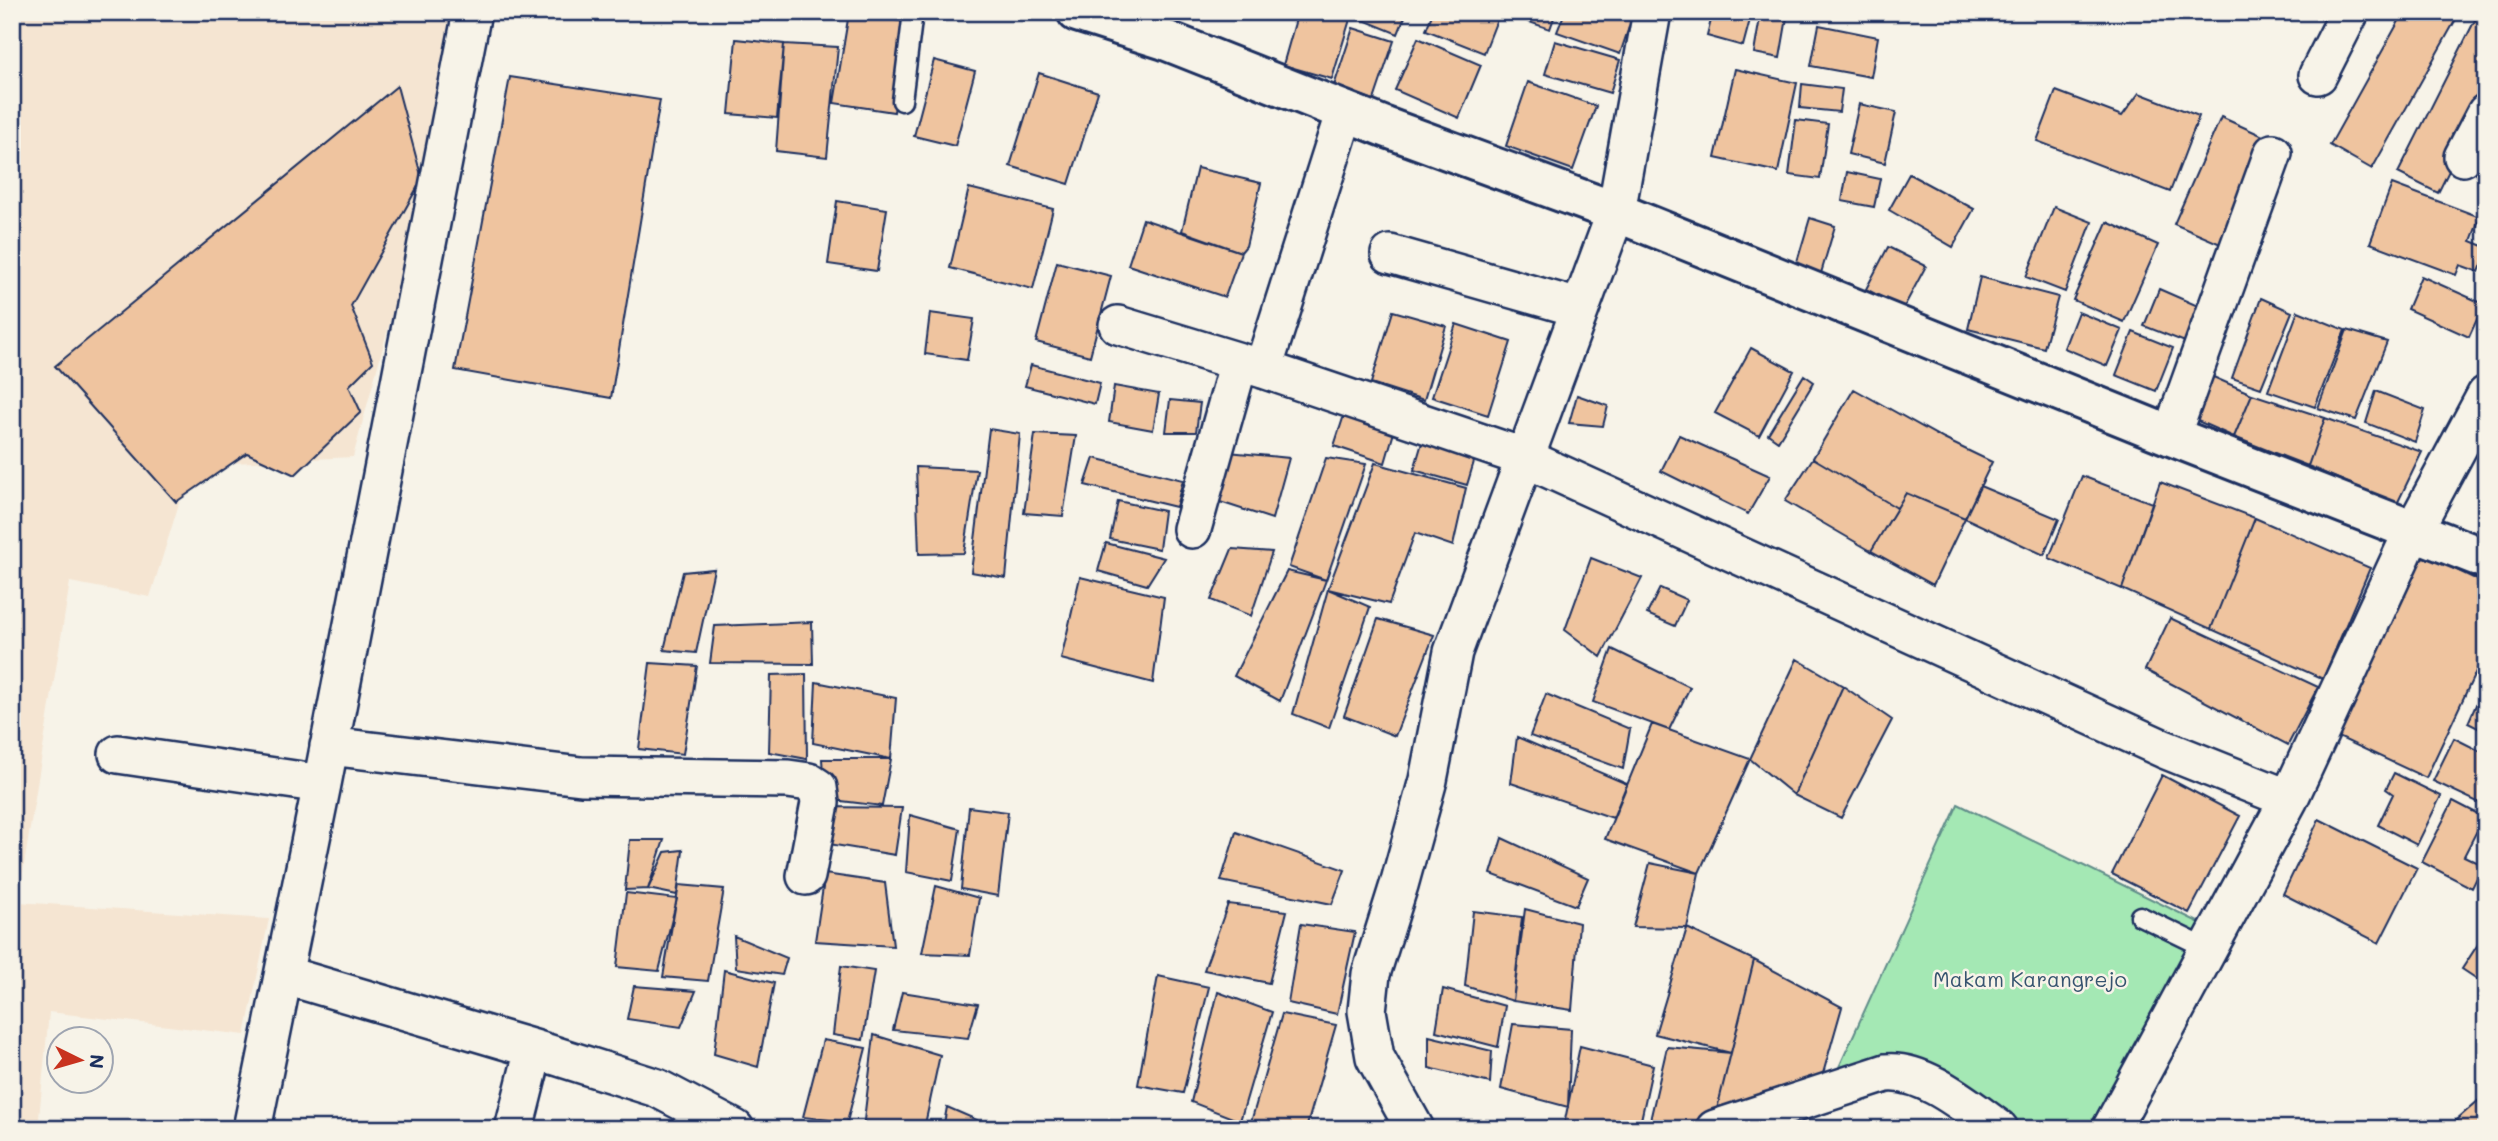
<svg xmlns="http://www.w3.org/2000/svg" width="2498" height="1141" viewBox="0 0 2498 1141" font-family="Mali,sans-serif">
<rect width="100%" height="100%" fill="#f7f3e8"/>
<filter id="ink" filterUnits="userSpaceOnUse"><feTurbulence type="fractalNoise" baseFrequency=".0143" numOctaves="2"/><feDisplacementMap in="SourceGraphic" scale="14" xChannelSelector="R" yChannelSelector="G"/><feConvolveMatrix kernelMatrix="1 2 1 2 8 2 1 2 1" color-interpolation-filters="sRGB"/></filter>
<g filter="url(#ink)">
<!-- built -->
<path fill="#f5e5d2" d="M12,12h460l-6,30 -113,415 -162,8 -41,132 -80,-15 -52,320 251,17 -24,116 -196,-23 -11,117h-26z"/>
<!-- green -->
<path fill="#a4e8b4" stroke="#608c89" stroke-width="2" d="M1958,804l242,119 -105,206h-76l-73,-54 -111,1z"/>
<!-- building -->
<path fill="#efc49f" stroke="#1b2f5e" stroke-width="2" d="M1298,12h39l14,4 -19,63 -49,-14z
M1358,12h49l-9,22 -42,-17z
M1433,12h67l-16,41 -58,-23z
M1526,12h30l-6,17 -27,-9z
M1565,12h59l9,3 -13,39 -63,-22z
M1713,12h39l-9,34 -36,-10z
M1761,12h27l-8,46 -26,-5z
M2404,12h56l-88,157 -42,-24z
M2479,12h7v84l-48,97 -40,-20z
M849,13l58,9 -13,90 -60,-9z
M1819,25l59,12 -7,40 -60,-11z
M1353,28l41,13 -20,59 -40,-14z
M1418,38l63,27 -22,53 -64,-28z
M736,39l48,5 -7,74 -48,-4z
M1555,41l65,19 -10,33 -65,-19z
M784,44l54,3 -11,110 -51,-6z
M934,60l41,11 -20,75 -41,-10z
M1735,69l62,14 -19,89 -63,-14z
M1039,73l59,19 -29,92 -59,-18z
M510,77l150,23 -49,298 -156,-28z
M1528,82l68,24 -23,64 -67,-24z
M1802,84l40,5 -3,23 -39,-4z
M397,86l25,93 -71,127 22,56 -24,24 12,26 -66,63 -48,-22 -71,49 -121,-136z
M2056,91l66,25 17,-23 60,23 -29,76 -133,-51z
M1859,104l37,8 -11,51 -37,-9z
M2221,117l51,23 -47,106 -51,-22z
M1796,120l32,4 -8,55 -31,-4z
M1197,168l64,15 -15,63 -5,6 -59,-21z
M1847,172l33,7 -6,28 -32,-6z
M1909,174l65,35 -21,38 -64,-37z
M2392,184l88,33 -9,24 15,6v8l-7,17 -19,-7 -4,10 -86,-32z
M969,188l84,21 -20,80 -83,-21z
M837,201l50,8 -10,62 -49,-7z
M2054,207l38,15 -27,70 -39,-15z
M1810,218l25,8 -16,54 -25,-8z
M1143,219l98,33 -16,45 -97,-32z
M2107,222l51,23 -34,77 -51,-22z
M1888,247l38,19 -23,43 -37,-20z
M1057,262l54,14 -21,80 -54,-14z
M2421,276l63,28 -15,33 -62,-28z
M1980,277l78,20 -14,51 -76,-19z
M2159,289l39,17 -13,36 -41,-16z
M2261,298l31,14 -31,76 -29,-10z
M1393,311l53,15 -22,74 -53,-17z
M2298,311l47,19 -30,77 -47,-16z
M2078,312l44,18 -15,36 -43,-18z
M930,313l44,6 -7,41 -42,-6z
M1456,324l55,18 -23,73 -56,-18z
M2347,330l40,12 -31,78 -38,-12z
M2133,332l40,16 -17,43 -40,-16z
M1751,348l43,23 -35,65 -44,-23z
M1031,365l69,18 -5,21 -70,-18z
M1804,375l10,7 -36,59 -10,-7z
M2211,376l41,18 -18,43 -41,-18z
M1114,386l45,8 -6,36 -44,-8z
M1854,389l90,50 48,23 -27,56 -59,-25 -9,15 -84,-50z
M2376,391l49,19 -10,32 -49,-19z
M2252,394l73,24 -17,48 -74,-29z
M1577,395l31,11 -5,20 -34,-3z
M1170,400l30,3 -4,29h-30z
M1347,406l50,16 -12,41 -51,-17z
M2325,418l97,34 -25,52 -89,-38z
M989,429l31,5 -14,144 -35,-6z
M1426,429l53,16 -12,40 -53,-15z
M1035,434l41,2 -13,80 -39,-3z
M1679,435l91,41 -22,38 -87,-43z
M1228,452l61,6 -17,61 -55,-18z
M1094,458l89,22 -7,27 -91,-22z
M1326,458l40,6 -40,116 -37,-13z
M1813,458l84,50 -26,43 -86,-50z
M1375,463l91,25 -13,58 -38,-13 -26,71 -61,-15z
M916,467l61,3 -13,83 -45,1z
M2082,476l70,27 -30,86 -73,-31z
M2160,482l95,36 -44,111 -89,-40z
M1980,486l79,33 -15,36 -79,-37z
M1906,493l59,25 -32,67 -62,-34z
M1118,501l46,10 -5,38 -49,-10z
M2255,518l115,50 -47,111 -112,-50z
M1106,543l58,15 -17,27 -49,-14z
M1232,549l40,3 -21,64 -40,-16z
M2417,551l69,33v66l-60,128 -94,-44z
M1591,558l51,20 -41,79 -36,-27z
M714,569l-18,84 -32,-3 19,-78z
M1287,571l39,9 -46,121 -46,-25z
M1080,577l84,20 -11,86 -92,-24z
M1660,588l27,12 -12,26 -28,-12z
M1328,589l42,18 -41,121 -36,-14z
M2170,618l148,69 -30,58 -143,-75z
M1378,619l56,16 -39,101 -51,-20z
M812,622l1,42 -103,-1 5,-37z
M1612,649l78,38 -21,43 -76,-28z
M1797,659l46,27 -49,109 -44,-36z
M650,663l47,3 -14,88 -44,-5z
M806,674l1,85 -38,-7 2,-77z
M816,682l80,16 -5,61 -78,-16z
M2486,682v50l-18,-9z
M1843,686l49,34 -51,98 -47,-23z
M1546,694l84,35 -7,40 -93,-33z
M1652,724l98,35 -51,114 -94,-34z
M1517,737l110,47 -14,34 -102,-35z
M2454,738l32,16v52l-53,-25z
M822,759h69l-9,47 -57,-7z
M2394,773l47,23 -24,49 -39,-20 15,-31 -7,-5z
M2162,775l78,41 -51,97 -77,-39z
M2453,801l31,16 -20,39 19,9 -11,23 -50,-26z
M825,807l77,1 -7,47 -78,-13z
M969,807l39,5 -10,84 -37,-7z
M910,815l50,14 -8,52 -46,-9z
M2319,819l98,49 -38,75 -96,-49z
M1236,832l109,38 -13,34 -111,-23z
M1502,838l86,40 -12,28 -85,-32z
M630,840h34l-16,49 -23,1z
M683,850l-6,45 -29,-6 17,-37z
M1650,863l49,10 -12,55 -54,-1z
M825,874l60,9 8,63 -78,-5z
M679,885l45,4 -16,92 -45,-4z
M936,886l43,12 -9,57 -48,-2z
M626,893l51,6 -18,72 -42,-4z
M1228,904l59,7 -18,72 -65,-13z
M1525,909l54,14 -7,87 -59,-9z
M1473,911l49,6 -9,84 -48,-15z
M1301,924l54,8 -18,82 -49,-11z
M1687,928l67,32 -23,93 -76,-19z
M2486,932v53l-24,-16z
M734,936l53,22 -5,17 -46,-7z
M1754,960l88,47 -20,70 -108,44z
M841,966l33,5 -11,69 -30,-5z
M724,970l50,13 -16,84 -44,-13z
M1158,976l51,11 -26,106 -45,-8z
M634,986l62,5 -15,36 -54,-8z
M1443,989l62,17 -7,41 -62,-16z
M902,992l76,12 -10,34 -75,-8z
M1218,992l54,20 -32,109 -49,-19z
M1282,1014l54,11 -30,104h-32l-23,-7z
M1513,1024l58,5 -3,78 -67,-18z
M874,1035l66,20 -16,74h-61z
M1429,1036l63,15 -2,32 -61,-15z
M823,1040l43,8 -19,74 -44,-5z
M1580,1046l73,19 -14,64h-58l-17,-4z
M1667,1047l64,6 -17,68 -66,8z
M2486,1094v35h-23l-7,-9z
M947,1107l30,13 -3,9h-31z"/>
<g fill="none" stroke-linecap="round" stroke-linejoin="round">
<defs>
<path id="service" d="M902,101l11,-89
M2140,916l68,33"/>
<path id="minor" d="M2318,75l32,-63
M2463,157l23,-44
M1390,254l189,54
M1118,325l145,44 260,88 641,292 125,50
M1263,369l82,-258
M2171,436l102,-283
M1192,529l47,-167
M329,746l252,30 207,3 21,3 9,6 2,15 -14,73
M118,754l204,30
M284,975l250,74 123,39 78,41
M252,1129l70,-345 150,-772
M514,1129l20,-80
M1415,1129l-40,-72 -8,-46 4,-37 28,-89 29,-105 25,-128 163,-440 36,-200
M1715,1129l171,-56c38,-4 83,35 113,56
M2111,1129l178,-330 124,-268 73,-136"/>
<path id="tertiary" d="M1077,12l88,28 220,87 231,85 555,224 315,123"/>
</defs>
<!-- service casing -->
<use href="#service" stroke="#1b2f5e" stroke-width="23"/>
<!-- minor casing -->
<use href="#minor" stroke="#1b2f5e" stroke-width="42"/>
<!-- tertiary casing -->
<use href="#tertiary" stroke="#1b2f5e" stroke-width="44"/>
<!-- service -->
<use href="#service" stroke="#f7f3e8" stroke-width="18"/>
<!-- minor -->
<use href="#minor" stroke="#f7f3e8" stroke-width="37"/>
<!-- tertiary -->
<use href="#tertiary" stroke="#f7f3e8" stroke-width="38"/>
</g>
</g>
<g text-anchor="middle" stroke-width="5" stroke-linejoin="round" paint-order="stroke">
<!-- park labels -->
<g font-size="21" fill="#36546f" stroke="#f7f3e8">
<text x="2030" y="987">Makam Karangrejo</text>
</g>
</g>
<!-- margin -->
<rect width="2498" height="1141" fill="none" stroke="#f7f3e8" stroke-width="42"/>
<rect x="21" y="21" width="2456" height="1099" fill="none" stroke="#1b2f5e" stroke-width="2.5" filter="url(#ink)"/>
<!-- north arrow -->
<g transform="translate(80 1060) rotate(95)"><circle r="33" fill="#f7f3e8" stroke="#9fa5b1" stroke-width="2"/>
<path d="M0-5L12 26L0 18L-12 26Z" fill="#c8321e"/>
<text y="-10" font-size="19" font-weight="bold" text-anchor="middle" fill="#1b2f5e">N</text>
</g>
</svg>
